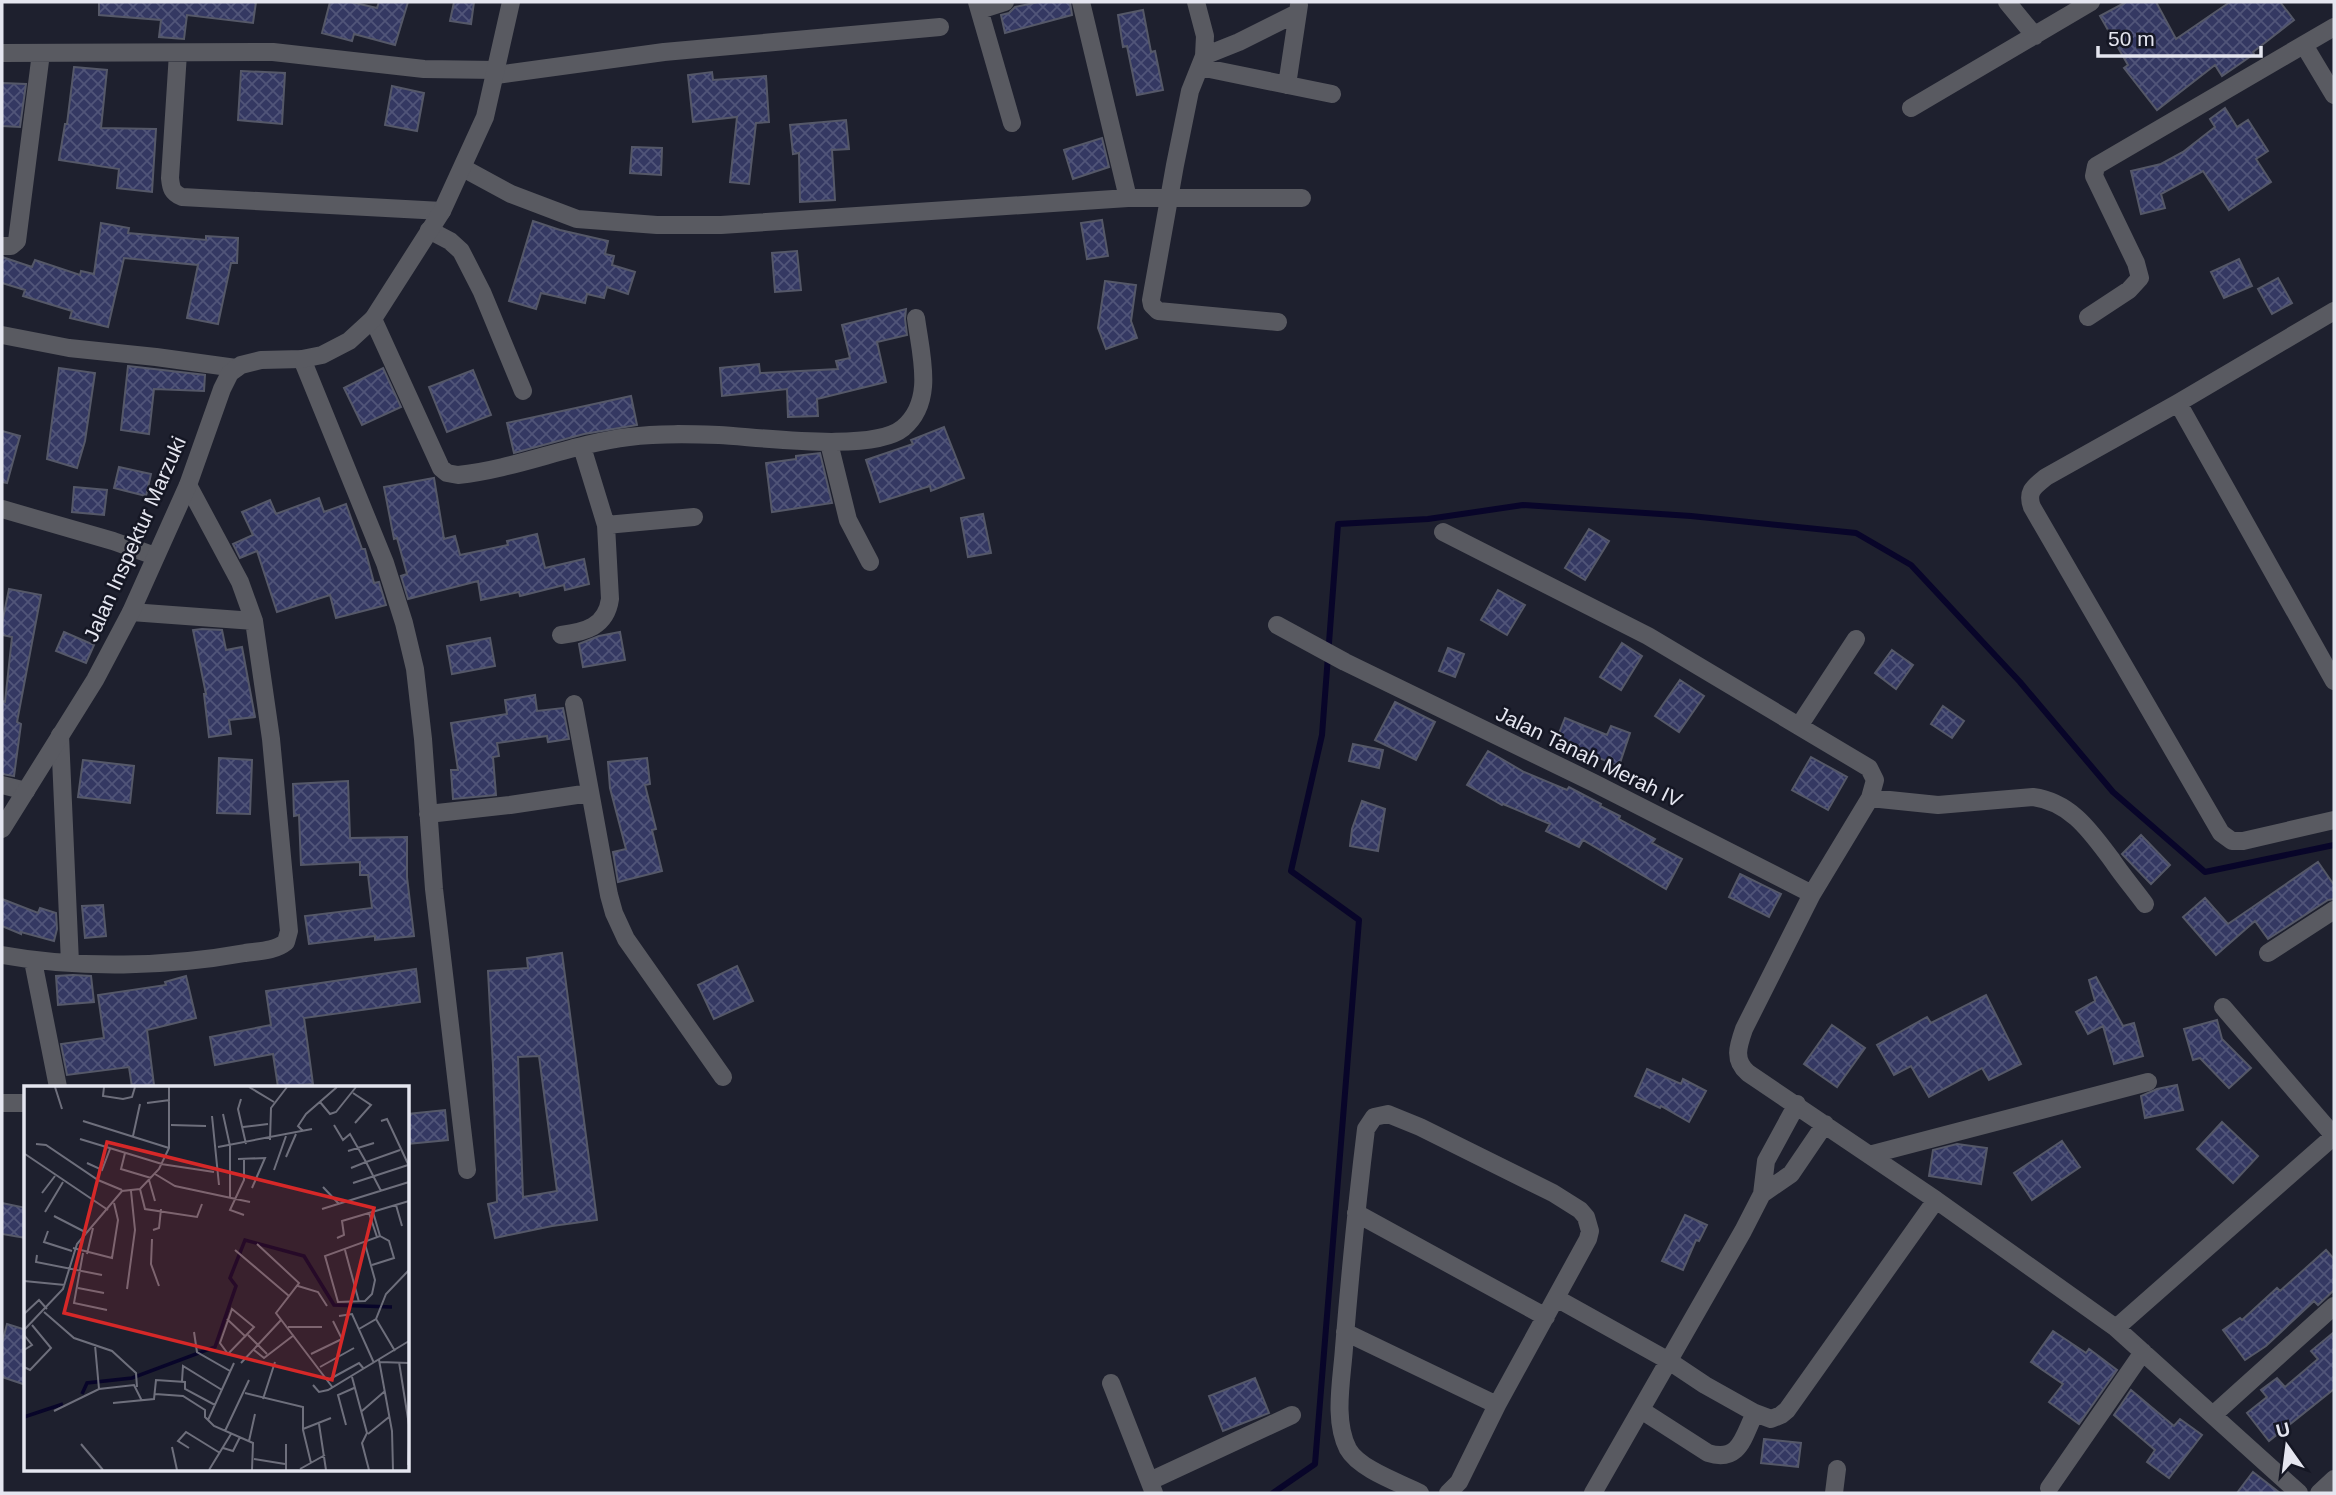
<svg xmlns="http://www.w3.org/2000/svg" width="2336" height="1495" viewBox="0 0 2336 1495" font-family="Helvetica,sans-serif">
<defs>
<pattern id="building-cross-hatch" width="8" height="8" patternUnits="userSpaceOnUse" patternTransform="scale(1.75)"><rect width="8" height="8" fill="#343862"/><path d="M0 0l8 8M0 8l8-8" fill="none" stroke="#515579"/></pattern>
</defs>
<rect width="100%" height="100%" fill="#1e202e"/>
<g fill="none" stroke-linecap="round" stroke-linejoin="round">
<!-- stream -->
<path stroke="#080529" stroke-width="6" d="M1273,1493l42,-29 44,-544 -68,-49 31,-136 16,-211 90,-5 95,-14 168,11 165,17 55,32 109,117 93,110 92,80 129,-27"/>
</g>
<!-- building -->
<path fill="url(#building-cross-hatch)" stroke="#555868" stroke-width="2" fill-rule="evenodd" d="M99,2h157l-3,21 -66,-8 -3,24 -25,-2 2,-17 -62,-5z
M330,2h21l26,6 2,-6h29l-13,43 -41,-11 -2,7 -30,-8z
M454,2h20l-3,22 -21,-3z
M1039,2h31l2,13 -67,18 -4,-18 8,-2 6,-6z
M2126,2h30l20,37 54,-37h50l14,18 -41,32 1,2 -32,22 -7,-11 -58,45 -33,-42 4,-3 -28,-49z
M1143,10l8,42 4,-1 8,39 -26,5 -10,-49 -4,1 -5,-32z
M74,67l33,3 -6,58 55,1 -4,63 -35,-4 2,-19 -60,-9 6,-36h2z
M241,71l44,2 -3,51 -44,-4z
M712,72l1,8 53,-4 3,46 -13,1 -7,61 -19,-2 7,-65 -44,5 -5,-47z
M2,83l24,1 -6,43 -18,-1z
M392,86l32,7 -7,38 -32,-6z
M2225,108l12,19 11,-7 20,31 -12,8 15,23 -42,28 -26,-39 -42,23 4,14 -24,6 -10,-43 30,-7 22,-12 32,-25 -5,-8z
M846,120l3,29 -17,1 3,50 -35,2 -1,-49 -6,1 -3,-29z
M1102,138l7,29 -36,12 -9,-29z
M632,147l30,1 -1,27 -31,-2z
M1102,220l6,36 -21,3 -6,-36z
M533,221l27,9 48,11 -3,13 9,2 -2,9 23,7 -7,22 -21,-7 -3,11 -17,-4 -2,9 -44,-10 -5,16 -27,-8z
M101,223l28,5 -1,5 78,7v-4l32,2 -1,25h-6l-13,61 -31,-6 11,-53 -74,-7 -16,69 -38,-9 2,-7 -49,-15 2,-6 -23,-7v-26l30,10 3,-7 45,15 1,-4 13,3z
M797,251l4,39 -26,2 -3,-39z
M2239,259l13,27 -28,12 -13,-26z
M2278,278l14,25 -20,11 -14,-25z
M1105,281l31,4 -5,36 6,17 -31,11 -8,-21z
M906,309l-1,10 2,16 -30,7 9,40 -69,17 1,17 -30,1 -1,-28 -65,7 -2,-28 39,-4 1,9 78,-4 -2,-8 14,-3 -8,-33z
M128,366l77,9 -1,16 -50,-2 -5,45 -28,-4z
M59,368l36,5 -10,68 -8,27 -30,-9z
M383,368l18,39 -39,18 -18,-37z
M473,370l18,45 -44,17 -18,-45z
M631,396l6,29 -53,9 -70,19 -7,-30z
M944,427l20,51 -33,13 -1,-5 -50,16 -14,-42 47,-16 -2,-4z
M2,431l18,5 -13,47 -5,-1z
M820,453l12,50 -60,9 -6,-49 30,-4v-3z
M119,467l32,7 -5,22 -32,-8z
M434,478l10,61 11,-3 5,19 48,-10 -1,-4 30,-7 8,34 39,-9 5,25 -24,6 -1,-5 -44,11 -1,-4 -38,8 -3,-19 -70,18 -7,-23 6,-2 -10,-36 -3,1 -10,-52z
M74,487l33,3 -3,25 -32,-3z
M319,498l5,14 22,-8 16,45h3l9,34 5,-1 7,23 -50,13 -6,-23 -53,17 -20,-61 -17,7 -7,-14 20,-9 -11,-23 28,-12 6,14z
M983,514l8,39 -23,4 -7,-39z
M1589,529l20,12 -24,39 -20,-12z
M9,589l32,6 -24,127 4,2 -7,52 -12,-2v-73l3,1 7,-65 -10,-2v-12z
M1498,590l27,15 -18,30 -26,-15z
M202,629l20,1 4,20 16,-3 13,70 -26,3 2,14 -22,3 -5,-43h2l-13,-64z
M64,632l30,13 -8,18 -30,-12z
M620,632l5,28 -42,7 -4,-23 20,-8z
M490,638l5,28 -43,8 -5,-28z
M1622,643l20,13 -21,34 -21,-13z
M1448,648l16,6 -9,23 -16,-6z
M1892,650l21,15 -17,24 -21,-16z
M1680,680l24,16 -25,36 -24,-16z
M535,695l2,16 26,-3 6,31 -21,3 -1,-6 -50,7 2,13 -6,1 3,38 -43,4 -2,-29h7l-7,-47 56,-9 -2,-14z
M1395,702l40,20 -19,38 -41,-20z
M1943,706l21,15 -12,17 -21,-14z
M1565,718l42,17 4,-9 19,7 -11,33 -63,-25z
M1353,744l30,6 -4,18 -30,-7z
M1488,751l36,21 43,18 2,-3 32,17 -1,2 20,10 -1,3 36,20 -3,4 30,16 -16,30 -83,-49 -4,7 -33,-16 4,-7 -47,-20 -1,1 -35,-20z
M1811,757l36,20 -19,33 -36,-20z
M219,758l33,2 -2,54 -33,-1z
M647,758l3,26 -5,1 11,44 -4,1 10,41 -44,11 -5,-30 13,-3 -16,-61 -2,-26z
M83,760l51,6 -4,37 -52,-6z
M348,781l2,57 57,-1v40l7,59 -39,4v-4l-66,8 -4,-28 67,-8 -4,-33h-8v-13l-59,3 -2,-50 -5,1 -1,-32z
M1362,801l23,8 -7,42 -28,-5 2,-17z
M2141,835l29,30 -19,19 -29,-30z
M2318,862l16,23v14l-6,1 -60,39 -13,-18 -39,34 -33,-38 22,-19 23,26z
M1740,874l41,20 -12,23 -40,-20z
M2,899l36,14 2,-5 16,5 1,16 -3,12 -33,-9v2l-19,-8z
M103,905l3,31 -21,2 -3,-32z
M562,953l35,267 -45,6 -57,12 -7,-34 9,-2 -4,-136 -5,-95 40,-3 -1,-10zM539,1056l18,135 -34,6 -5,-140z
M737,966l16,35 -39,18 -16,-34z
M416,969l4,33 -116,16 9,66 -35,3 -5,-33 -58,11 -5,-28 61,-12 -5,-34z
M73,975l18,1 3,26 -36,3 -2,-29z
M186,976l10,42 -49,12 7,55 -22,2 -3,-20 -62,8 -6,-31 43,-6 -6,-43 68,-10 -1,-3z
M2096,977l27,49 11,-3 9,33 -29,8 -11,-38 -15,8 -12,-22 19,-11 -6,-21z
M1986,995l35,69 -32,16 -7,-12 -53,29 -18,-31 -17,9 -17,-30 50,-28 4,6z
M2217,1020l5,19 29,29 -22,20 -29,-30 -7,2 -9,-31z
M1832,1025l33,23 -28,39 -33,-23z
M1647,1069l34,15 2,-5 23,12 -17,31 -28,-16 -1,2 -25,-12z
M2177,1085l6,25 -38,8 -4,-22 16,-7z
M445,1110l3,30 -40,4v-30z
M2222,1122l36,34 -25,27 -36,-34z
M2062,1141l18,26 -48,33 -18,-27z
M1957,1144l30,4 -6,36 -52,-8 4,-26z
M2,1203l24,5v30l-24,-4z
M1685,1215l22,10 -8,16 -3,-1 -13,30 -21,-9z
M2326,1250l8,9v31l-16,15 -4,-4 -48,45 -21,14 -22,-30 17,-12 2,2 35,-32 3,3z
M7,1324l19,6v55l-24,-8v-34z
M2053,1331l33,22 3,-4 28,21 -38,54 -30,-22 14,-18 -32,-22z
M2334,1332v57l-65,52 -22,-28 20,-16 -6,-7 16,-12 8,9 33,-28 -7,-8z
M1255,1378l14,35 -46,18 -14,-35z
M2131,1390l43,36 6,-7 22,16 -33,43 -22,-16 8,-12 -41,-35z
M1764,1439l37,4 -3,24 -37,-4z
M2253,1472l27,21h-43z"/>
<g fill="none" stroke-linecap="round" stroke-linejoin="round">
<!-- minor -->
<path stroke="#595a61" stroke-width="18" d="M977,2l35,121
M1081,2l47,196
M1196,2l9,34 -1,20 -14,35 -15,74 -24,135 1,5 6,6 120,11
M2007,2l28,34
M980,10l25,-8
M2304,45l30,50
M2,53l271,-1 151,17 73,1
M178,53l-8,125c1,10 2,15 12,19l260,14
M1204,56l35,-14 58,-29
M1200,67l132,27
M496,75l168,-23 276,-25
M1287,85l12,-80
M1911,108l180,-106
M463,168l48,26 66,25 80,6h64l407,-27h174
M429,230l21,11 11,10 21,41 41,99
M2,246h9l6,-5 24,-188
M2334,311l-156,92 -132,74c-11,9 -20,14 -14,30l189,326 11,8h11l91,-21
M2088,317l41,-27 11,-12 -4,-15 -42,-87 2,-10 238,-139
M373,319l68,149 6,5 11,2c58,-6 113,-31 171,-38 29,-4 61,-3 90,-2 40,2 154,18 184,-7 32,-27 18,-72 13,-110
M2,335l67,13 87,9 80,11
M302,359l83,204 19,60 11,46 8,70 11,150 33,281
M2178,403l156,278
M829,443l19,77 22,42
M2,509l111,32 42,15
M606,525l88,-8
M1443,532l205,104 221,132 6,12 -5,18 -58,96 -68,135c-6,17 -11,31 4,44l188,127 180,128 183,165
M131,612l123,9
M1277,625l68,37 249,121 218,111
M561,635c24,-3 45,-8 49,-36l-4,-74 -24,-78
M574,704l35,191 5,18 12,26 97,138
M1799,726l57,-87
M60,735l10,228
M2,785l24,6
M1870,798l68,7 95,-8c38,5 58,35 79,63 10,15 22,29 33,44
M428,814l82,-9 80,-12
M2268,953l66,-43
M2,955c77,14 166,12 243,-2 14,-2 30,-2 41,-11l3,-11 -18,-192 -17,-118 -14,-39 -52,-97
M33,961l25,126
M2223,1007l111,129
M2,1103h24
M1869,1155l279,-73
M1762,1194l29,-20 34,-50
M1356,1213l190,104
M1556,1298l113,63 36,24 50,28 16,6 10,-4 6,-5 149,-210
M2116,1328l218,-192
M1345,1332l152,73
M1111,1383l43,110
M1641,1410l67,43c32,10 35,-16 47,-40
M2213,1415l121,-109
M1150,1481l142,-66
M2049,1488l94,-136
M1420,1493c-20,-10 -61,-24 -72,-44 -15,-29 -6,-70 -4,-101 6,-73 13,-146 22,-219l8,-12 14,-3 32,13 133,66 27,17 6,7 4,14 -2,8 -91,166 -38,77 -11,11
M1593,1493l150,-262 19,-37 4,-33 31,-57
M1834,1493l3,-24
M2319,1493l15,-14"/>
<!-- tertiary -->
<path stroke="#595a61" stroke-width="18" d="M2,829l93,-149 36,-68 57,-127 34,-96 8,-16 11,-8 20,-5 41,-1 20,-4 27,-14 24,-22 69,-108 43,-94 26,-115"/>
</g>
<g text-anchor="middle" stroke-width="5" stroke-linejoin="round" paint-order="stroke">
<!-- street labels -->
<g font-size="21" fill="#e5e6f0" stroke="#151724">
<text transform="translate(135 539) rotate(-66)" y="7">Jalan Inspektur Marzuki</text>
<text transform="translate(1589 757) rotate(26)" y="7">Jalan Tanah Merah IV</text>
</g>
</g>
<!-- overview -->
<g transform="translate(24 1086)">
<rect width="385" height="385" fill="#1e202e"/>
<path fill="none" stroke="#080529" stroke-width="3.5" d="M58,308l5,-11 45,-5 83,-31 21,-61 -6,-8 15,-38 59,16 30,49 58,2M0,331l39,-13"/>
<path fill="none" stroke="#6e6f7c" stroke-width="2" d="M31,1l7,22M80,1l-1,9 20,3 9,-2 3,-10M225,1l25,15M329,7l18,12 -16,18M217,13l-3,10 8,35M296,16l10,12 6,-2 20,-25M123,17l23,-3M199,28l7,32v51M188,30l7,69M59,35l86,27M357,35l6,-2 22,47M147,39l35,1M310,39l9,15 7,-6 16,28 -15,6M219,41l25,-3M279,45l-5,-5 8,-12 31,-27M109,50l7,-32M56,53l82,25M246,54l1,-32 16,-21M12,58l10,1 52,35 24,10M194,61l94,-18M324,65l26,-8M101,67l-4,16 30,9M1,68l83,56M262,71l10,-23M214,73l27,-1 -13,30M220,73v21l-14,30 14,5M63,77l15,7 8,-21M137,78l53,8M250,84l12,-34M131,88l20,12 75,16M125,94l6,21M329,97l55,-18M299,101l16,17M116,103l5,20 52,8 5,-13M357,105l-15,-29 34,-12M18,107l13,-17M372,119l6,21M298,123l87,-27M21,126l18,-30M349,126l7,24M345,127l8,24M30,130l33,17M129,144l6,-2 2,-19M24,145l-4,11 28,9M313,152l7,-3 -2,-14 67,-20M128,153l-1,25 8,22M233,158l42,39 -23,30 57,75M341,158l10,36 -3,14 -7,7 -27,1 -13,-46 55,-20 9,5 5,17 -22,7M49,162l39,10 6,-38 -4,-17M211,164l54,46M321,164l14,52M59,167l-9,50 33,7M63,168l6,-26M13,169l-1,7 66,13M0,195l41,4M274,200l20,6 9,14M54,202l26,5M103,203l8,-59 -4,-39M208,223l22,18 -26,27 -8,-11zM20,226l30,26 38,13 24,22 1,14M0,228l15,-14 8,9M315,230l13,-2 22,49M203,233l19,18M352,233l19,32M264,241h34M335,243l17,-10 10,-25 23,-24M0,244l39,-41 14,-45 45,-53 18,-2 19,-20 10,-21v-61M170,246l3,20 33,19M0,249l8,10 -8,5M224,249l19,19M71,259l4,44M230,264l10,8 30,-23M287,268l31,-15 -9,-18M355,274l13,71 1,39M356,276l29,1M375,276l10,63M217,277l40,-43M0,281l6,3 21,-22 -19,-23M296,281l34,-19M328,291l15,56 -5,10 7,27M304,294l31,-17 5,6M158,295l1,-15 39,24M289,299l6,7 9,-2 81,-49M221,307l58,14v23l8,33M131,308l28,2 22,14v7l9,9 39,17 -1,27M239,313l12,-37M89,317l41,-4 2,-19 29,2v7l30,16M30,325l45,-22 35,-4 8,16M338,325l23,-20M184,334l26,-57M295,338l7,46M322,339l-8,-30 16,-7M279,343l28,-11M201,345l24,-51M344,348l21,-17M225,355l6,-27M57,358l22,26M262,358v26M148,361l5,23M165,362l-11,-7 8,-9 34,21M199,362l10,3 7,-14M230,373l31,5M384,379l1,-23M276,383l25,-14M185,384l22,-36"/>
<path fill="#d62828" fill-opacity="0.15" stroke="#d62828" stroke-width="3.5" d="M83,56l267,66 -42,172 -268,-67z"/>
<rect width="385" height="385" fill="none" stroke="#e5e6f0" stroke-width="3.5"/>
</g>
<!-- border -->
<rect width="2336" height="1495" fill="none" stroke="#e5e6f0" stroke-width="7"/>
<!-- north arrow -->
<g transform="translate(2287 1446) rotate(346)" stroke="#151724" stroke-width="5" paint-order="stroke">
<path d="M0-5L12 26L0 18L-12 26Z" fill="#e5e6f0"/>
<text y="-10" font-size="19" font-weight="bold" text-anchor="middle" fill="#e5e6f0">U</text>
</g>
<!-- scale -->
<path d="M2098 46v10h163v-10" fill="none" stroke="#e5e6f0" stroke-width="3.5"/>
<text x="2108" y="46" font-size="21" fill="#e5e6f0" stroke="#151724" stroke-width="5" paint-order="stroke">50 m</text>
</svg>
